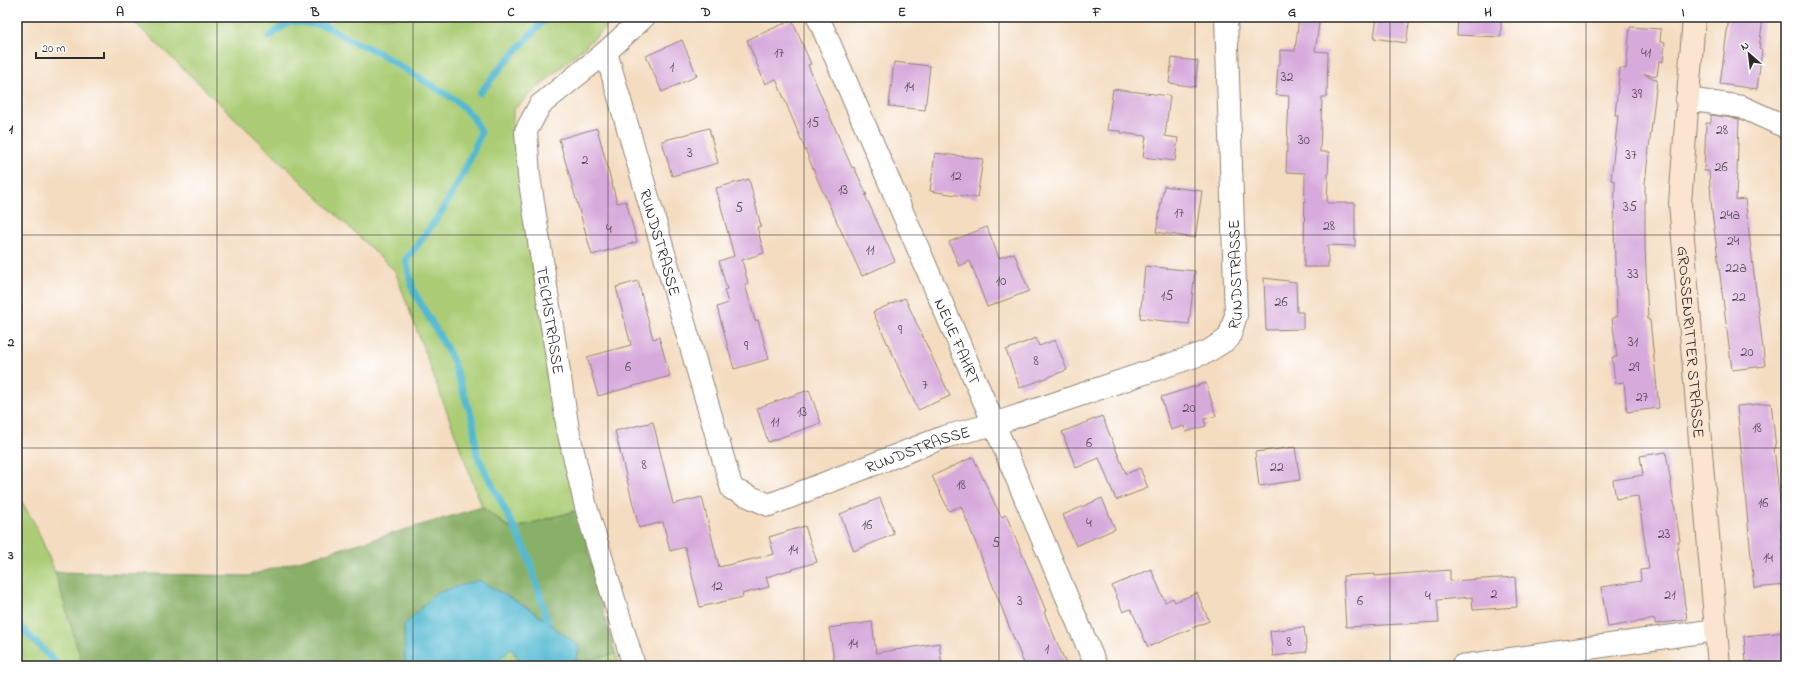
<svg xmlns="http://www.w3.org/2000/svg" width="1803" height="683" viewBox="0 0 1803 683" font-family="'Indie Flower',sans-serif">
<rect width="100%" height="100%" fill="#fff"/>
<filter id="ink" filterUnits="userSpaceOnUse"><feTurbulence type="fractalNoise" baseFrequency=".025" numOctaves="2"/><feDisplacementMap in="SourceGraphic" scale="8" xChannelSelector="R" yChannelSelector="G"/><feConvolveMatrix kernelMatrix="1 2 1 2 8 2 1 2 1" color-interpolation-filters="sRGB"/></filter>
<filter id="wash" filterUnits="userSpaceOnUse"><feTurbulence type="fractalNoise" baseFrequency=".012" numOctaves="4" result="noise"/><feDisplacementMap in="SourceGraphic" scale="16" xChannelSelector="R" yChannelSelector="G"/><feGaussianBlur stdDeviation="0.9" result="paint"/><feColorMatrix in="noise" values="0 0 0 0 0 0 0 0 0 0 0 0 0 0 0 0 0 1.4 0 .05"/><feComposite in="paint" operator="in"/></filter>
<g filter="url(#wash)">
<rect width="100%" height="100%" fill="#f4dcc0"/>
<!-- green -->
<path fill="#accd76" stroke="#6c7c50" d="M129,17h489l-105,93v27l47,300 19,73 -68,19 -29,-22 -87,-236z
M17,494l18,30 20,48 28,94h-66z
M511,649l13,17h-69l42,-4z
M616,654l4,12h-47l3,-4z"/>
<!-- forest -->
<path fill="#89b067" stroke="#5a6e49" d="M482,507l29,22 68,-19 26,108 11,36 -40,8 4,-15 -47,-36 -54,-31 -75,45 1,41h-322l-28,-94 193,4z"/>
<!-- water -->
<path fill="#53b9d1" stroke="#3f727e" d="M479,580l54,31 47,36 -7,19h-49l-13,-17 -13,13 -43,4h-50l-1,-41 32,-32z"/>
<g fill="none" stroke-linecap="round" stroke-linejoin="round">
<!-- stream -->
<path stroke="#53b9d1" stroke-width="7" d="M243,17l2,2
M269,37l21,-16 36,5 24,14 25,11 79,48 19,18 8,15c-17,47 -43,89 -75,127l7,31 38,66 22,65 4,34 50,98 21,69
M480,93l22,-27 45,-49
M17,623l42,43"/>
</g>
<g id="blocks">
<!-- building -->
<path fill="#d7aadc" d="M1299,17h21l-5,34 13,1 -1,45h-5l-2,55h9l-2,51h28v43l-27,-1v22h-24l1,-94 -19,-1 3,-76 -13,-1 2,-31h2v-14l15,1z
M1377,17h33l-4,26 -32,-5z
M1458,17h43v20l-44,-2z
M1729,17h34l-4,32 3,1 -5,39 -37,-5z
M792,20l19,44 -3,1 44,103 2,-1 13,28h-2l30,66 -33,15 -43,-93 -43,-104 -11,5 -18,-44z
M1630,27l31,2 -1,13h5l-2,20 -4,-1 -2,15 -13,-2 13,6 -12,103v63l3,74h2l9,88 -32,4 -3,-30 -9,1 -3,-26h5l-5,-39 5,-1 -3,-86 1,-50 -4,-1 7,-65h-3l5,-47 6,1z
M682,40l15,36 -35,16 -16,-36z
M1172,58l26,3 -3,26 -26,-4z
M894,62l36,4 -5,44 -36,-4z
M1113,89l57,7 -5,40 13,2 -3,23 -32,-4 3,-21 -25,-3v-2l-14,-1z
M1711,115l28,4 -3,81 9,-1 20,167 -33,4 -20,-158 -3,-41h-5l2,-48h5z
M597,128l20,75 9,-2 11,41 -45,13 -33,-116z
M709,128l9,35 -46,13 -10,-35z
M935,153l48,6 -6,39 -47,-7z
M749,179l12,47 -4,1 7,26 -22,7 6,23 -3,1 10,37 3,-1 11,39 -35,10 -17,-62 11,-4 -4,-13 3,-1 -8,-28 15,-5 -18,-68z
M1164,186l38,5 -7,47 -39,-6z
M987,227l12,31 15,-5 15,38 -42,16 -17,-46 -11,5 -10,-24z
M1145,266l50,5 -6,53 -49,-6z
M1264,278l32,4 1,30h6v17l-37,1z
M638,281l15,58 6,-2 11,39 -72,20 -11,-39 44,-12 -15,-58z
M905,298l45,98 -32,14 -45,-98z
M1036,338l3,8 16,-6 12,30 -47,18 -14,-38z
M1206,383l10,33 -12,3 2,7 -20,6 -2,-6 -13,4 -10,-33z
M809,390l12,33 -53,19 -11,-34z
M1771,403l5,45h-2l8,72h-2l6,65 -32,3 -17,-182z
M1102,416l24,58 14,-6 8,20 -32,12 -17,-42 -23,10 -14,-36z
M653,422l20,82 29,-7 17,70 55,-13 -5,-17 36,-11 12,36 -51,15 3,10 -27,7 1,3 -43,10 -15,-60 -15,4 -7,-29 -24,6 -24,-97z
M1295,447l5,33 -41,6 -4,-34z
M1666,452l14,89h-2l1,8h-2l10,71 -32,4v-5l-47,8 -7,-40 40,-6 -1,-11 9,-1 -11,-73 -22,3 -3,-19 30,-5 -3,-19z
M973,457l28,60 5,-2 40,96 -2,1 23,54h-42l-64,-160 -12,5 -17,-35z
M880,498l14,36 -40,17 -14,-37z
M1102,498l13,31 -39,17 -13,-31z
M1151,569l14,33 8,-4 2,4 22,-9 12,28 -61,26 -17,-38 -8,3 -11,-26z
M1450,570v11l65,-4 2,30 -44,3 -1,-13 -35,3 2,22 -93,5 -3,-51 32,-2v2z
M872,622l4,31 63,-10 3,23h-107l-6,-38z
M1304,627l3,25 -34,4 -3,-25z
M1786,632v34h-33l-1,-5 -6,1 -2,-26z"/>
</g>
</g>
<g filter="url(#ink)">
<use href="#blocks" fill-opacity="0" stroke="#908476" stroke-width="1"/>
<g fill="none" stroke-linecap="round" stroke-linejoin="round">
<defs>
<g id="street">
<path id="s1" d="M818,17l176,407 102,242"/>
<path id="s2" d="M606,52l126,437 37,16 175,-68 50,-13 213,-72 22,-14 7,-23 -10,-298"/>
<path d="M1687,99l55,8 44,20"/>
<path d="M634,666l-48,-159 -18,-77 -39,-254 -3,-45 14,-26 66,-53 38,-35"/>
<path d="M1462,666l254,-36"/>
</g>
<g id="secondary">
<path id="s3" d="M1694,17l-14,186 39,463"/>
</g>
</defs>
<!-- street casing -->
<use href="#street" stroke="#908476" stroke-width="24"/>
<!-- secondary casing -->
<use href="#secondary" stroke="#908476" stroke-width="24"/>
<!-- street -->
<use href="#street" stroke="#fff" stroke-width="22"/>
<!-- secondary -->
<use href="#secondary" stroke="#fce5d0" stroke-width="22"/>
</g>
</g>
<!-- grid -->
<path fill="none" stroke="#2b2b2b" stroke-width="1" stroke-opacity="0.55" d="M217,17v649M413,17v649M608,17v649M804,17v649M999,17v649M1195,17v649M1390,17v649M1586,17v649M17,235h1769M17,448h1769"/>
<g text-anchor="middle" stroke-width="3" stroke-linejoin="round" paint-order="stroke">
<!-- number labels -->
<g font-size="14" fill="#564b57">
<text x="779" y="57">17</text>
<text x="1646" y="57">41</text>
<text x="672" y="71">1</text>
<text x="1287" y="81">32</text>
<text x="909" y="91">14</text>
<text x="1637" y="98">39</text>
<text x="813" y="127">15</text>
<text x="1722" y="134">28</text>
<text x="1304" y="144">30</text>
<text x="690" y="157">3</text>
<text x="1631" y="159">37</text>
<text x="585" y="164">2</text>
<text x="1721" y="171">26</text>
<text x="956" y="180">12</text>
<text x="843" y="194">13</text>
<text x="1630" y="211">35</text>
<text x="739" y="212">5</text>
<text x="1179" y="217">17</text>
<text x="1730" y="219">24a</text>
<text x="1329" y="230">28</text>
<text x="609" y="233">4</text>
<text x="1733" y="245">24</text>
<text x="870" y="254">11</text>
<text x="1736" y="272">22a</text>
<text x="1633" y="278">33</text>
<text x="1001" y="285">10</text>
<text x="1167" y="300">15</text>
<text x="1739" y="301">22</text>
<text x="1281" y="306">26</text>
<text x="900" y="334">9</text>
<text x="1633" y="346">31</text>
<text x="746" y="350">9</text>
<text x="1747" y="356">20</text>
<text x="1036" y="365">8</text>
<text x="628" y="371">6</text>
<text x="1634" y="371">29</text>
<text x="925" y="389">7</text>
<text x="1642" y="401">27</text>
<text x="1189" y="412">20</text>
<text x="802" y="416">13</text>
<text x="775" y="426">11</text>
<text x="1757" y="432">18</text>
<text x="1089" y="447">6</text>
<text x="644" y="469">8</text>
<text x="1277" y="471">22</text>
<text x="961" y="489">18</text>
<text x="1763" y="507">16</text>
<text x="1089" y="527">4</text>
<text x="867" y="529">16</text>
<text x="1664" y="538">23</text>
<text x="996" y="547">5</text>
<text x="793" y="554">14</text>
<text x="1768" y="562">14</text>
<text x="717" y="590">12</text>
<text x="1494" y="598">2</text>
<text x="1670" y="599">21</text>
<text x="1428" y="600">4</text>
<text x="1020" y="605">3</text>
<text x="1360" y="605">6</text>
<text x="1289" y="646">8</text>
<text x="853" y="648">14</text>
<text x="1047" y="653">1</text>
</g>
<!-- street labels -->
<g font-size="16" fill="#2b2b2b" stroke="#fff">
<text dy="6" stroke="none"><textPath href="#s2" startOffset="198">RUNDSTRASSE</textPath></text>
<text dy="6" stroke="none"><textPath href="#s2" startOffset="1050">RUNDSTRASSE</textPath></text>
<text transform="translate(551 320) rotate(81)" y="6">TEICHSTRASSE</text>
<text dy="6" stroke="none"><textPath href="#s1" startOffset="353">NEUE FAHRT</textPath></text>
<text dy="6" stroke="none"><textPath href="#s3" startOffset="326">GROSSENRITTER STRASSE</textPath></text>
<text dy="6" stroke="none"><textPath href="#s2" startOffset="654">RUNDSTRASSE</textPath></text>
</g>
</g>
<!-- margin -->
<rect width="1803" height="683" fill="none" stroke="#fff" stroke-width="44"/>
<!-- north arrow -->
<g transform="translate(1749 54) rotate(332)" stroke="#ffffff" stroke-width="3" paint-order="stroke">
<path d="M0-3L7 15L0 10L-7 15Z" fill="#2b2b2b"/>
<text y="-6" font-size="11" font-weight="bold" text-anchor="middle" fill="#2b2b2b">N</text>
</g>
<!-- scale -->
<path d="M36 52v6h68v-6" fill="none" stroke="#2b2b2b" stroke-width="2"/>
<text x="42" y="52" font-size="12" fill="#2b2b2b" stroke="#ffffff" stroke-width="3" paint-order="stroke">20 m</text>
<rect x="22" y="22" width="1759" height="639" fill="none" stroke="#2b2b2b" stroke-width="1.5"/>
<g font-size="13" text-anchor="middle" font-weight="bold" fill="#2b2b2b">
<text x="120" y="16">A</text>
<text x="315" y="16">B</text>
<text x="511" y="16">C</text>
<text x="706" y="16">D</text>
<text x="902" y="16">E</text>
<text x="1097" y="16">F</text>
<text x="1292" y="16">G</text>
<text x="1488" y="16">H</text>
<text x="1683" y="16">I</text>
<text x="11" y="133">1</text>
<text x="11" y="346">2</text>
<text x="11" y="559">3</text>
</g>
</svg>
